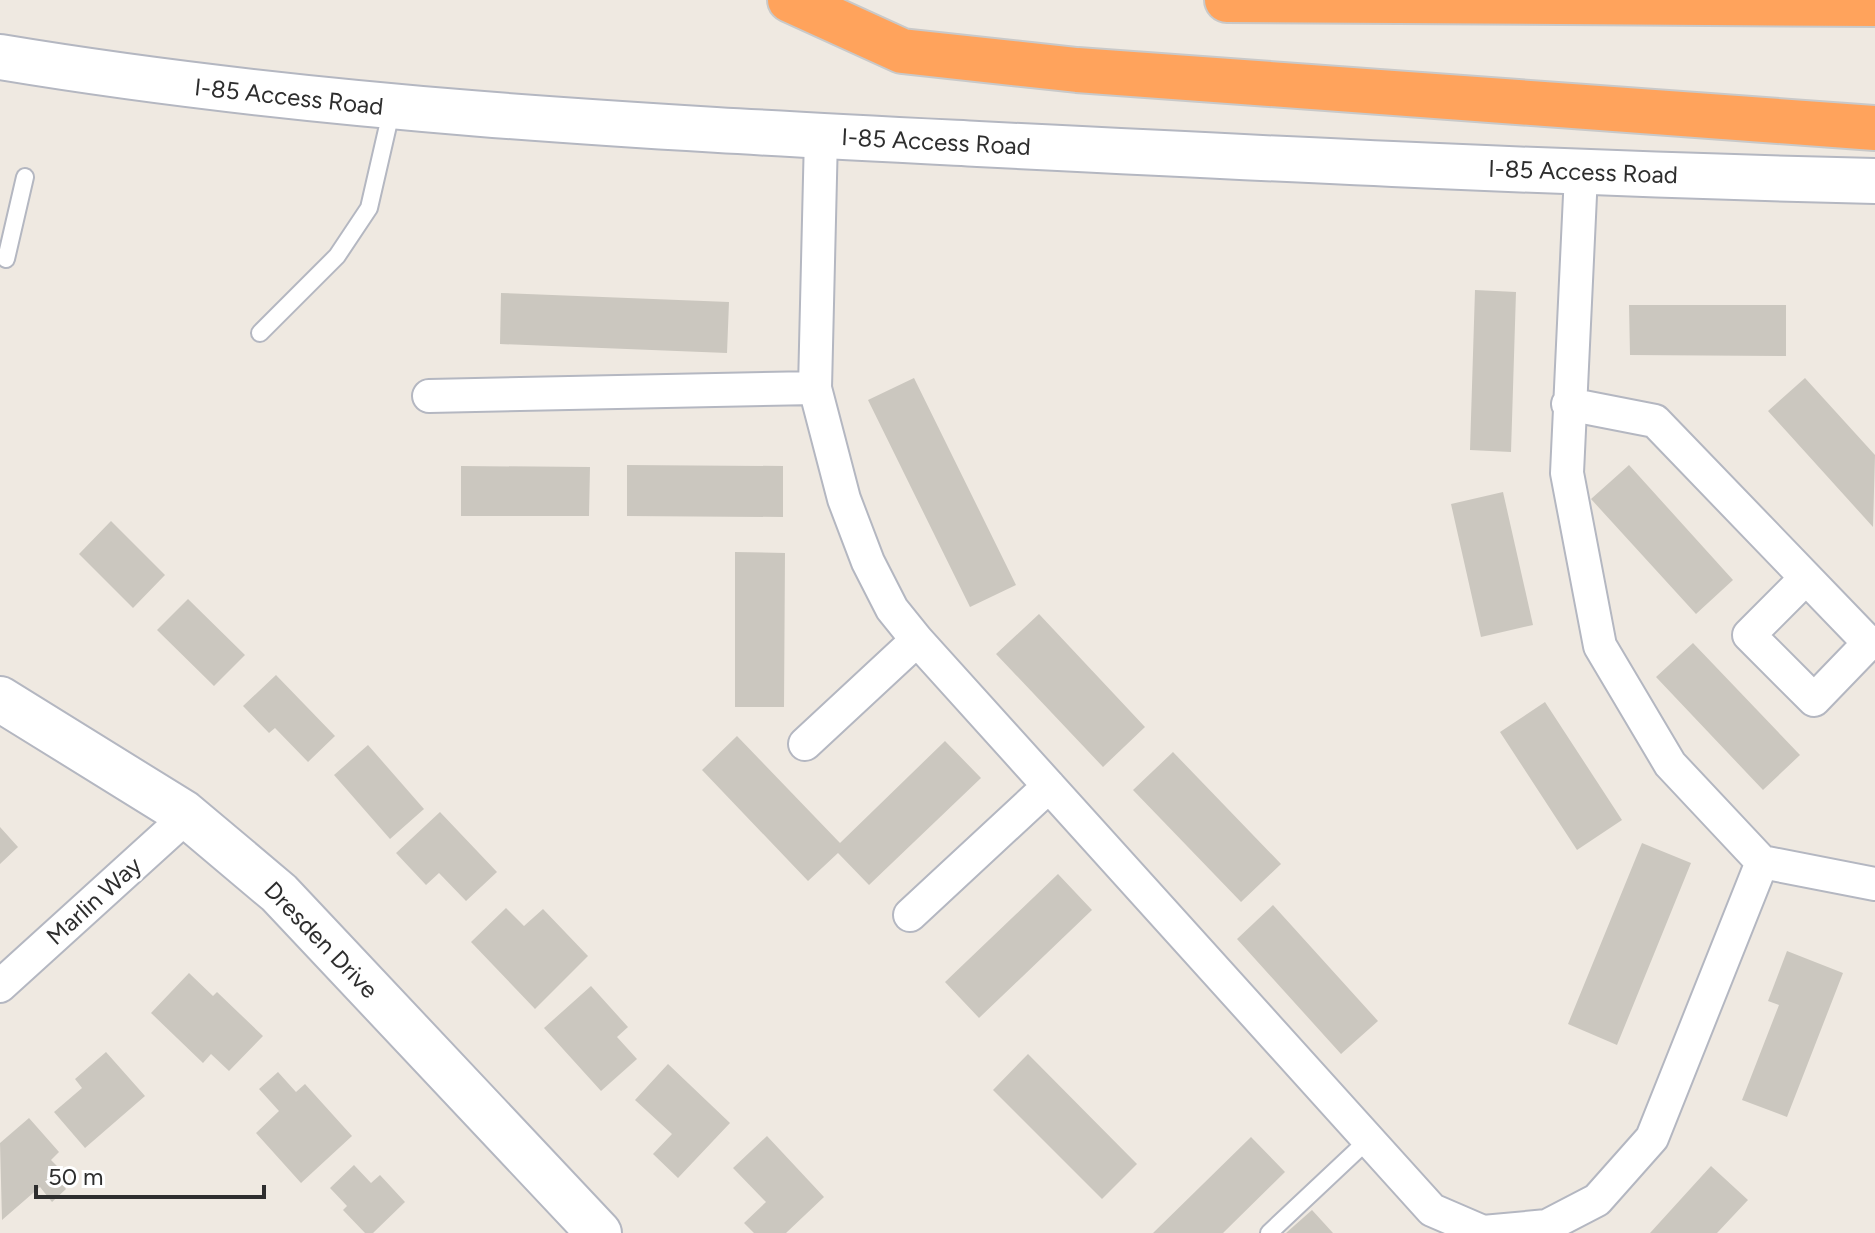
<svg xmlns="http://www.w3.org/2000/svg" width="1875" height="1233" viewBox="0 0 1875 1233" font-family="Figtree,sans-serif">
<rect width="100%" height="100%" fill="#efe9e1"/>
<!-- building -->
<path fill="#cbc7bf" d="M1475,290l41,2 -5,160 -41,-2z
M501,293l228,9 -2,51 -227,-9z
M1629,305h157v51l-156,-1z
M914,378l102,207 -46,22 -102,-207z
M1805,378l70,77 -2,72 -105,-116z
M627,465l156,1v51l-156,-1z
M1629,465l104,115 -37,34 -105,-115z
M461,466l129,1 -1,49h-128z
M1503,492l30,133 -52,12 -30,-133z
M111,521l54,54 -32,33 -54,-54z
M735,552l50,1 -1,154h-49z
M188,599l57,56 -31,31 -57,-56z
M1039,614l106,113 -42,40 -107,-113z
M1693,643l107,112 -37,35 -107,-113z
M276,675l59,61 -27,26 -33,-34 -6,5 -26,-27z
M1545,702l77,118 -45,30 -77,-118z
M737,736l103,107 105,-102 36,37 -112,107 -31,-32 -30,28 -106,-111z
M368,745l56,64 -34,30 -56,-64z
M1173,752l108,112 -40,38 -108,-112z
M440,812l57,60 -31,29 -27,-28 -13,12 -30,-32z
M0,827l18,20 -18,17z
M1642,843l49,20 -74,182 -49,-21z
M1058,874l34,36 -113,108 -34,-36z
M1273,905l105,116 -37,33 -104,-115z
M506,908l18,18 19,-17 45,47 -53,53 -64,-67z
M1787,951l56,22 -56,144 -45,-17 37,-95 -11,-4z
M189,973l24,23 4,-4 46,44 -34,35 -18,-17 -8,9 -52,-50z
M591,986l37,41 -11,10 20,22 -36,32 -57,-63z
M106,1052l39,44 -60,52 -31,-36 28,-24 -7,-9z
M1028,1054l109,110 -35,35 -109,-109z
M668,1064l62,59 -52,55 -25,-24 19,-20 -37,-34z
M278,1072l18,20 9,-8 47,52 -51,47 -45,-50 23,-22 -20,-22z
M29,1118l30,34 -8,8 9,9 -6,6 12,14 -14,13 -12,-15 -38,33 -2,-77z
M767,1136l57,61 -38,36h-32l-10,-10 22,-21 -33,-34z
M1251,1137l34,35 -62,61h-70z
M354,1165l17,18 9,-8 25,27 -32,31h-8l-22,-23 4,-4 -17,-18z
M1711,1166l37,34 -31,33h-67z
M1312,1210l21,23h-47z"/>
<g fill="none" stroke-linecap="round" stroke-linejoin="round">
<defs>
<path id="lane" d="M6,259l19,-82
M260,333l77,-77 32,-48 23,-100
M1269,1233l100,-94"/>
<path id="street" d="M821,136l-6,252 29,111 24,63 24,47 25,31 515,570 51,22 64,-6 50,-26 55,-62 110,-276
M1581,174l-14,299 33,173 70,118 92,98 113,22
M429,396l386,-8
M1568,404l87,17 214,222 -55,57 -65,-65 57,-57
M805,744l112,-104
M910,915l139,-129
M0,986l173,-157 11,-16"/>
<path id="secondary" d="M0,57c324,54 650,70 978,87 299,15 598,30 897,37
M0,699l184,114 95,80 320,340"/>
<path id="highway" d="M790,0l112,51 175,19 798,58
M1227,0l648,4"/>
</defs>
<!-- lane casing -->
<use href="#lane" stroke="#b4b7c1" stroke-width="20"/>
<!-- street casing -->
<use href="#street" stroke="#b4b7c1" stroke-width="36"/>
<!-- secondary casing -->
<use href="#secondary" stroke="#b4b7c1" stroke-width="48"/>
<!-- highway casing -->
<use href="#highway" stroke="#c9c9c9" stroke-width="48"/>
<!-- lane -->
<use href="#lane" stroke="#fff" stroke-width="16"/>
<!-- street -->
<use href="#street" stroke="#fff" stroke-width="32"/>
<!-- secondary -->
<use href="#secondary" stroke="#fff" stroke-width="44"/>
<!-- highway -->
<use href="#highway" stroke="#ffa35c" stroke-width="44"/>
</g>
<g text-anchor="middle" stroke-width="6" stroke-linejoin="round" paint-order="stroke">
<!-- street labels -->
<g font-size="24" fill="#2e2e2e" stroke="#fff">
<text transform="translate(289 97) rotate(6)" y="8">I-85 Access Road</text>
<text transform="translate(936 142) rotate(3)" y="8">I-85 Access Road</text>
<text transform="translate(1583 172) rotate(2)" y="8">I-85 Access Road</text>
<text transform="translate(94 901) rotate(-42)" y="8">Marlin Way</text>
<text transform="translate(321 940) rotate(46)" y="8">Dresden Drive</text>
</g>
</g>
<!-- scale -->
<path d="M36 1185v12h228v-12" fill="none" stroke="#2e2e2e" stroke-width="4"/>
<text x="48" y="1185" font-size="24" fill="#2e2e2e" stroke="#ffffff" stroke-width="6" paint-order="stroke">50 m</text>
</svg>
